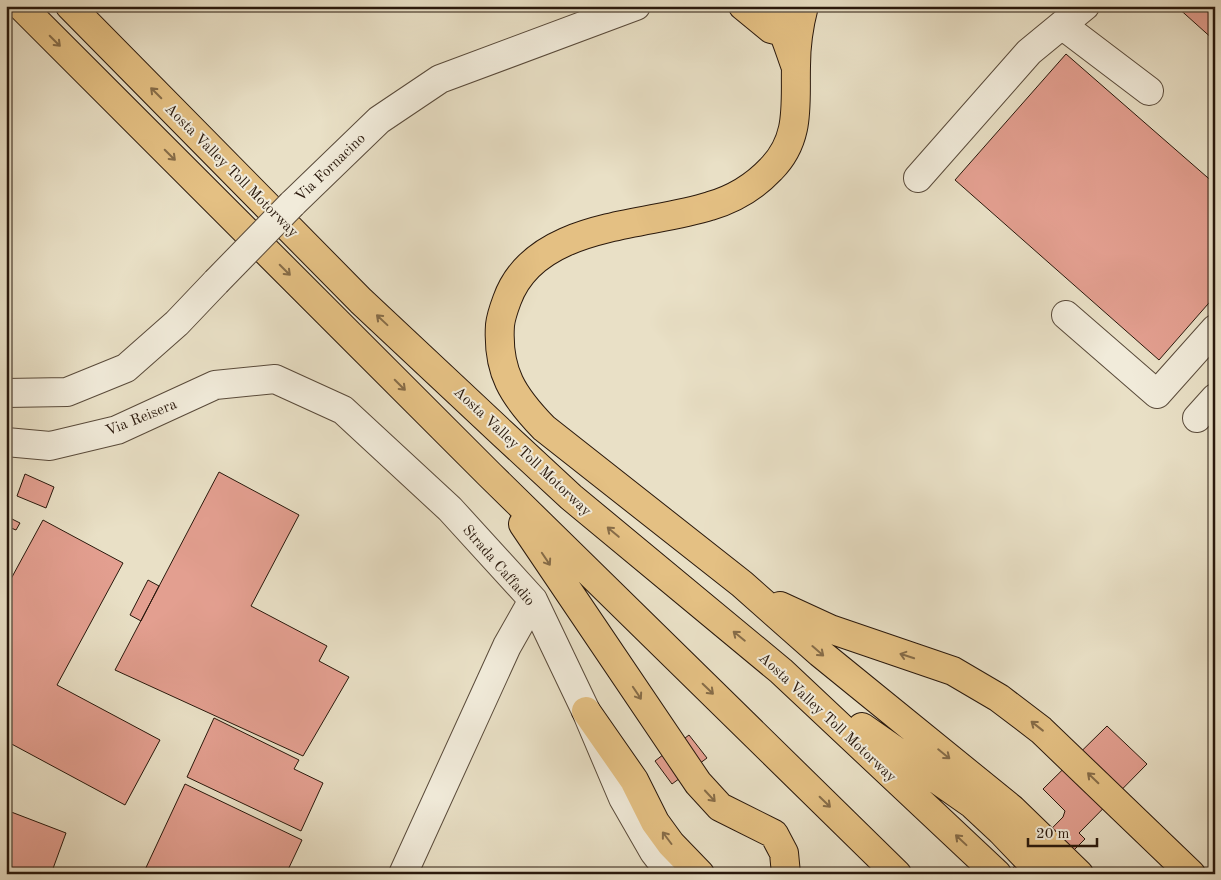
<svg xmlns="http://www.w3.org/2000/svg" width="1221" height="880" viewBox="0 0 1221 880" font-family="'Old Standard TT',serif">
<rect width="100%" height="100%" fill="#e9e0c6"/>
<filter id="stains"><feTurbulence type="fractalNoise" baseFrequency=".004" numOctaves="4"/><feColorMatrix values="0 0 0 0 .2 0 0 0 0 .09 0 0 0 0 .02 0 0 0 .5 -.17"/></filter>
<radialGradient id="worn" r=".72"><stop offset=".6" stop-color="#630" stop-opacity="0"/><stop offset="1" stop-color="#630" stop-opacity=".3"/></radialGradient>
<!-- building -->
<path fill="#e39f90" stroke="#29180c" d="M1176,6h39v35z
M1066,54l149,130v112l-56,64 -204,-180z
M219,472l80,43 -48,91 76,40 -8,15 30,16 -46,79 -188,-86z
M25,474l29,13 -8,21 -29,-12z
M6,516l14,7 -4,7 -10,-4z
M43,520l80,43 -66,122 103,55 -35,65 -119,-64v-153z
M148,580l11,6 -18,35 -11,-6z
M214,718l85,42 -5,9 29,14 -22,48 -114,-54z
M1107,726l40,38 -68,69 6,6 -35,35h-43l56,-57 2,-6 -22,-22z
M689,735l18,23 -35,26 -17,-23z
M185,784l117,56 -16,34h-143z
M6,810l60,23 -15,41h-31l-14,-5z"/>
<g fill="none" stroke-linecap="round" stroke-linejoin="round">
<defs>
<path id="minor" d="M1062,25l87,66
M918,178l111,-126 56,-46
M292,204l87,-84 61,-41 196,-73
M1066,315l91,79 58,-65
M6,393l61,-1 59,-24 51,-45 39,-41
M1197,418l18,-20
M6,442l44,4 67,-16 98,-45 60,-6 68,31 107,99 83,91 53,111 37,87 31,54 17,22
M403,874l104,-228 26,-46"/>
<path id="highway" d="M21,6l469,469 407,399
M70,6l291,295 142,133 68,63 210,174 216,203
M743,6l28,23 8,2
M768,6c13,14 20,40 27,59
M804,6c-5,19 -8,41 -8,60 -1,38 5,73 -25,103 -17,18 -37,30 -61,37 -65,21 -175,16 -203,94 -3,8 -6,16 -7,25 -3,47 13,71 44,103l198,156 78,69 192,156 67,65
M523,524l175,259 22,24 54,27 10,19 2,21
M780,606l50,23 123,42 46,27 42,32 150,144
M586,711l48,69 21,42 16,22 29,30
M862,727l110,77 29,27 41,43"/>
</defs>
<!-- minor casing -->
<use href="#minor" stroke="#594a3a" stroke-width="30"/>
<!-- highway casing -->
<use href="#highway" stroke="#29180c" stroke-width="30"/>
<!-- minor -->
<use href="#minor" stroke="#f1ebda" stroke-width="28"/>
<!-- highway -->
<use href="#highway" stroke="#e4c083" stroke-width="28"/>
<defs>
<path id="minor-bridge" d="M216,282l76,-78"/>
</defs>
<!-- minor-bridge casing -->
<use href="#minor-bridge" stroke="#594a3a" stroke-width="30" stroke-linecap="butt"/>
<!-- minor-bridge -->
<use href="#minor-bridge" stroke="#f1ebda" stroke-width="28"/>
</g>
<!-- one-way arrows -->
<defs><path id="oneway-shaft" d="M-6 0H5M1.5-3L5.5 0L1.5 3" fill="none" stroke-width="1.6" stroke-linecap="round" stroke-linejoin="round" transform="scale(1.25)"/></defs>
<g stroke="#866c48">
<use href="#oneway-shaft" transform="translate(55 41) rotate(45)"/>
<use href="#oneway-shaft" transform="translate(156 93) rotate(-135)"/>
<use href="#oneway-shaft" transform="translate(170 155) rotate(45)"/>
<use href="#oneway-shaft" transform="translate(285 270) rotate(45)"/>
<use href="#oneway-shaft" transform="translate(382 320) rotate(-137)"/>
<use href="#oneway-shaft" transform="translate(400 385) rotate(45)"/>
<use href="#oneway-shaft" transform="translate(613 532) rotate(-140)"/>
<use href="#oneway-shaft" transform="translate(546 559) rotate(56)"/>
<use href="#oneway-shaft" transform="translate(739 636) rotate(-141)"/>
<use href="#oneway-shaft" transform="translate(818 651) rotate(41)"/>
<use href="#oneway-shaft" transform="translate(907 656) rotate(-162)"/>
<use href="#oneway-shaft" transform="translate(708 689) rotate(44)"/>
<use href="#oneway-shaft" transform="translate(637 693) rotate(56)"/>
<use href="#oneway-shaft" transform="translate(1037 726) rotate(-142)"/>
<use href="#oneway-shaft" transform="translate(944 754) rotate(39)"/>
<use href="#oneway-shaft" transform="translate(1093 778) rotate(-136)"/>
<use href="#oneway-shaft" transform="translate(710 796) rotate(47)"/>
<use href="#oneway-shaft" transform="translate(825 802) rotate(44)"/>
<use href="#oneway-shaft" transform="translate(667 838) rotate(-127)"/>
<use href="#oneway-shaft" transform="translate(961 840) rotate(-137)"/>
</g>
<g text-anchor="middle" stroke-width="4" stroke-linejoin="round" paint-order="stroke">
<!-- street labels -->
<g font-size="15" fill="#29180c" stroke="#f1ebda">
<text transform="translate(330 167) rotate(-44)" y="5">Via Fornacino</text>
<text transform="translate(232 170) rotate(45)" y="5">Aosta Valley Toll Motorway</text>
<text transform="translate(141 417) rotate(-22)" y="5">Via Reisera</text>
<text transform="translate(523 451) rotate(43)" y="5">Aosta Valley Toll Motorway</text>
<text transform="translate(499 565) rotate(49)" y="5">Strada Caffadio</text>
<text transform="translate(828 717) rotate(43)" y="5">Aosta Valley Toll Motorway</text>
</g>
</g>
<!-- margin -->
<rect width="1221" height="880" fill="none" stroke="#e9e0c6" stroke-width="25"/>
<rect x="8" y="8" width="1206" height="865" fill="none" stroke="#29180c" stroke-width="2.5"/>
<rect x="12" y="12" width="1196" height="855" fill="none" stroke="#29180c"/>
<!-- scale -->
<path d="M1028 838v8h69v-8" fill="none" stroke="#29180c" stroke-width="2.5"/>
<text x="1036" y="838" font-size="15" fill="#29180c" stroke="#f1ebda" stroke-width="4" paint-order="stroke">20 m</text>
<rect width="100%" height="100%" filter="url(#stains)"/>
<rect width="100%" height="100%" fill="url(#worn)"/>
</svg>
